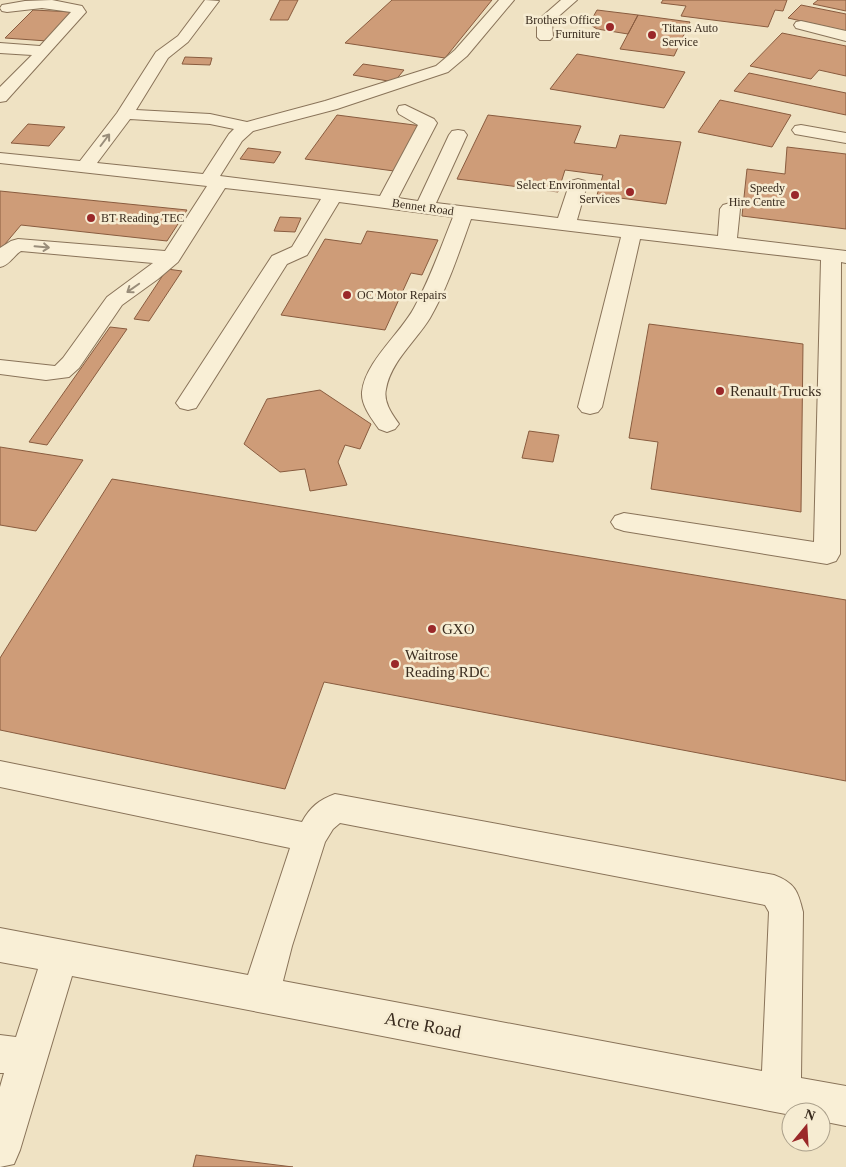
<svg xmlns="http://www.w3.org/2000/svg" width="846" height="1167" viewBox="0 0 846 1167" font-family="Georgia,serif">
<rect width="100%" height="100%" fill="#efe2c3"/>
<!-- building -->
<path fill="#ce9c78" stroke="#895c3f" d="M280,0h18l-10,20h-18z
M392,0h100l-47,58 -100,-15z
M663,0h124l-4,11 -8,-1 -7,17 -87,-11 5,-10 -25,-3z
M818,0h28v11l-33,-7z
M801,5l45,9v17l-58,-13z
M33,10l40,2 -26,29 -42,-3z
M597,10l41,5 -10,19 -31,-5 -8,-5z
M638,15l52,7 -16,34 -54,-7z
M782,33l64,13v30l-27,-6 -8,9 -61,-13z
M577,54l108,18 -21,36 -114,-19z
M185,57l27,1 -2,7 -28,-1z
M363,64l41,6 -10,12 -41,-7z
M749,73l97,20v22l-112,-24z
M720,100l71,15 -19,32 -74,-15z
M337,115l85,11 -28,45 -89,-12z
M488,115l93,11 -7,17 42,5 4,-13 61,7 -15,62 -69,-9 6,-20 -38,-5 -7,22 -101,-13z
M28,124l37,3 -16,19 -38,-3z
M787,147l59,7v75l-104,-13 5,-47 38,5z
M248,148l33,4 -7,11 -34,-4z
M0,191l187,19 -20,31 -146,-16 -21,25z
M280,217l21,1 -6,14 -21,-1z
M367,231l71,9 -16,35 -11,-2 -26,57 -104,-15 44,-76 36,5z
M167,269l15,2 -33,50 -15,-2z
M649,324l154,20 -2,168 -150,-23 7,-47 -29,-4z
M110,327l17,2 -80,116 -18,-3z
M320,390l51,34 -11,25 -15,-4 -7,17 9,23 -37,6 -5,-22 -25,3 -36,-28 23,-45z
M529,431l30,4 -6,27 -31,-4z
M0,447l83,13 -47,71 -36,-6z
M112,479l734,121v181l-522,-99 -39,107 -285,-59v-72z
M196,1155l97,12h-100z"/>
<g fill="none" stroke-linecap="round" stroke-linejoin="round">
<defs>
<path id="minor" d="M52,0l30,6 4,6 -80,89 -6,1v-15l32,-32 -32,-2v-10l40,3 31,-34 -29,-4 -35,4 -5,-1 -2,-3 2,-3 23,-4z
M205,0l14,1 -31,41 -20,16 -32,52 74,4 37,8 78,-21 111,-35 19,-16 44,-50h15l-47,56 -19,16 -111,37 -84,22 -11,10 -22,35 160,20 38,-71 -19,-11 -2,-4 2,-4 6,-1 29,14 3,4 -39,75 20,3 31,-66 3,-4 6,-1 6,1 3,4 -31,68 122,15 11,-33 2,-4 7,-2 7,2 2,4 -10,35 141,16 2,-27 3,-4 7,-2 7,2 3,4 -3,29 109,13v12l-5,-1 -1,292 -4,7 -9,3 -203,-33 -9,-3 -4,-6 4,-6 9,-3 190,29 7,-282 -181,-21 -38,168 -4,5 -8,2 -8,-2 -4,-5 43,-170 -150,-18c-12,33 -23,68 -41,99 -14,23 -39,43 -44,71 -3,13 6,25 13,35l-4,5 -8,3 -8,-3c-8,-11 -18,-24 -17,-37 3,-30 38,-58 52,-84 16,-29 27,-61 39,-91l-114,-15 -32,53 -20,9 -91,144 -8,2 -8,-2 -4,-5 96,-147 20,-9 29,-48 -96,-11 -47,74 -20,17 -36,26 -43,63 -10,9 -23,3 -46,-6v-14l55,6 8,-8 44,-61 46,-34 -132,-12c-8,5 -11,14 -21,16v-19l11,-7 7,-2 147,12 42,-65 -207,-23v-10l80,8 37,-48 39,-61 22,-16zM130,119l80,5 24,5 -5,5 -26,40 -106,-11z
M561,0h16l-25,22 1,15 -3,3h-10l-3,-3v-16z
M801,21l45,10v10l-50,-13 -2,-3 2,-3z
M801,125l45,8v10l-51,-9 -3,-4 3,-4z
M0,761l302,61c8,-15 17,-22 33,-28l439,81c21,8 24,16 29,37l-2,166 45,8v40l-25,-5v-9h-30v3l-719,-139 -52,174 -6,14 -14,3v-80l4,-14h-4v-38l16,2 22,-68 -38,-7v-34l248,47 42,-127 -290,-61zM340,823l425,82 4,7 -7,159 -479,-90 9,-35 33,-104 8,-13z"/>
</defs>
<!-- minor casing -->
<use href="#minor" stroke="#897359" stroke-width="2"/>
<!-- minor -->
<use href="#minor" fill="#f9efd6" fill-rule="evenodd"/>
</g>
<!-- one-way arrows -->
<defs><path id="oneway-shaft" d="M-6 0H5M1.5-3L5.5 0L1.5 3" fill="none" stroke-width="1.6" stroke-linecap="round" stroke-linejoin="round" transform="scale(1.25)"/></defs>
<g stroke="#998d7a">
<use href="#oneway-shaft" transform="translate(105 140) rotate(-53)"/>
<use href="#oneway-shaft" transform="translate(42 247) rotate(5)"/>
<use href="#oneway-shaft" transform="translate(133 288) rotate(145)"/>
</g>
<!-- markers -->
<g fill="#9a2829" stroke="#f6ecd2" stroke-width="2">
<circle cx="610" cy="27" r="5"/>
<circle cx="652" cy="35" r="5"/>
<circle cx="630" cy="192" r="5"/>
<circle cx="795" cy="195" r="5"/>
<circle cx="91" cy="218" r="5"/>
<circle cx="347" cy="295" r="5"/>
<circle cx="720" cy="391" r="5"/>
<circle cx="432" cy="629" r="5"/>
<circle cx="395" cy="664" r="5"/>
</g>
<g text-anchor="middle" stroke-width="5" stroke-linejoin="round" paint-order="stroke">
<!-- far-poi labels -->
<g font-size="12" fill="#392b1e" stroke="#f6ecd2" text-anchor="end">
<text x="600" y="24">Brothers Office<tspan x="600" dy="14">Furniture</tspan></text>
<text x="662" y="32" text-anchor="start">Titans Auto<tspan x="662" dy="14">Service</tspan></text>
<text x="620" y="189">Select Environmental<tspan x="620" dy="14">Services</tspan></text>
<text x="785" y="192">Speedy<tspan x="785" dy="14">Hire Centre</tspan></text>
<text x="101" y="222" text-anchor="start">BT Reading TEC</text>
<text x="357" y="299" text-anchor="start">OC Motor Repairs</text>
</g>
<!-- far-street labels -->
<g font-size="12" fill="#392b1e" stroke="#f6ecd2">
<text transform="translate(423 207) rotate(8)" y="4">Bennet Road</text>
</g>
<!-- poi labels -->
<g font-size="15" fill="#392b1e" stroke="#f6ecd2" text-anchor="start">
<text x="730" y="396">Renault Trucks</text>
<text x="442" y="634">GXO</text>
<text x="405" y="660">Waitrose<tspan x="405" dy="17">Reading RDC</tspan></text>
</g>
<!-- near-street labels -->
<g font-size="18" fill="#392b1e" stroke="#f6ecd2">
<text transform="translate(423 1025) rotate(11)" y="6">Acre Road</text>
</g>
</g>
<!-- north arrow -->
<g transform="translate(806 1127) rotate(18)"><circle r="24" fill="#f6ecd2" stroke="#aa9f8a"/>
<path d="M0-4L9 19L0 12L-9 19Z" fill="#9a2829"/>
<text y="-8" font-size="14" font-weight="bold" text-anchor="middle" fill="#392b1e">N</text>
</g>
</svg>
